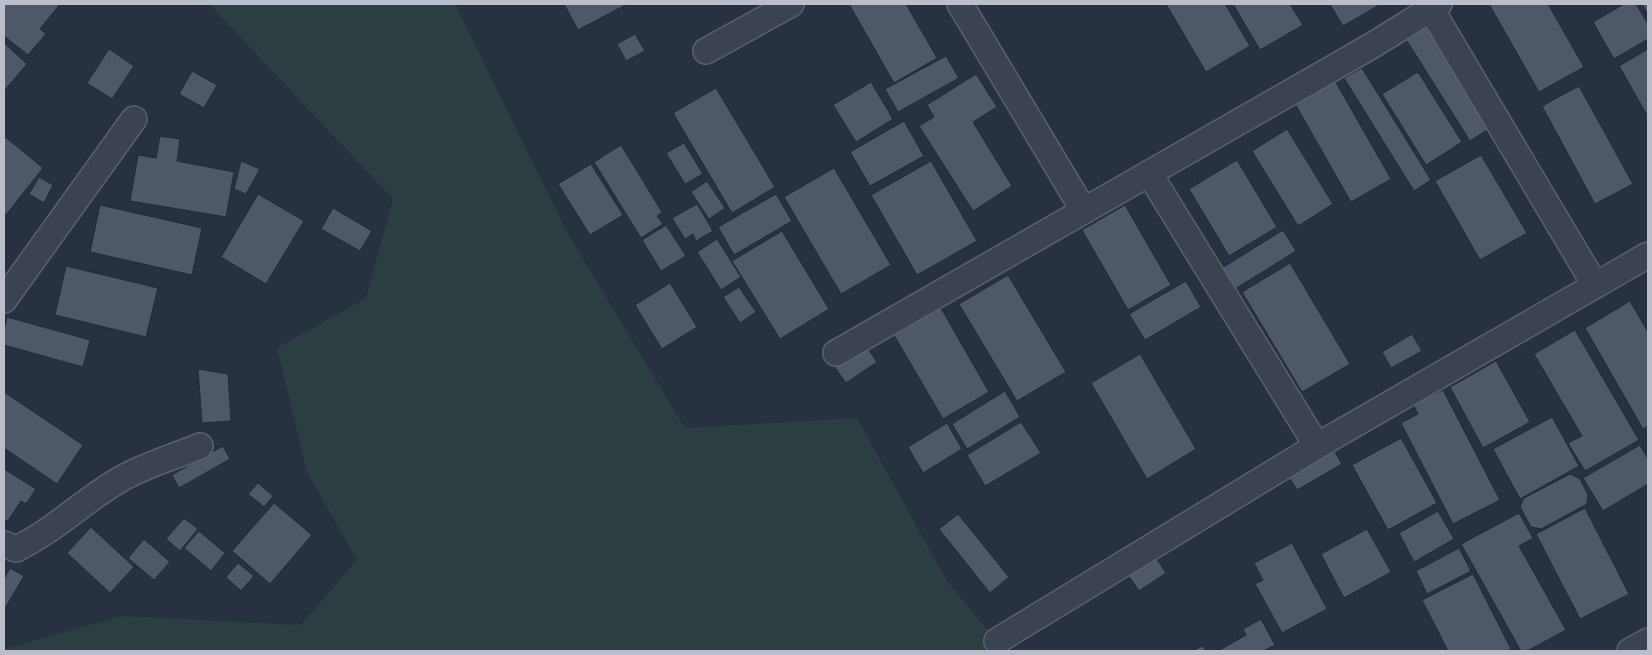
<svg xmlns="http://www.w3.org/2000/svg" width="1652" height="655" viewBox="0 0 1652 655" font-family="'DM Sans',sans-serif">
<rect width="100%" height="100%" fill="#283140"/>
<!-- green -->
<path fill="#2b3e42" d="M209,4h246l113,230 117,194 172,-10 90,163 58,70h-1001v-2l118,-33 179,9 56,-65 -50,-88 -30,-124 89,-50 27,-99z"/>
<!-- building -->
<path fill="#4f5868" stroke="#232a37" d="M4,4h56l-20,25 6,5 -18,21 -24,-19z
M564,4h63l-49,26z
M849,4h57l31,54 -43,25z
M1166,4h59l25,42 -44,26z
M1233,4h57l13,21 -43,25z
M1330,4h51l-38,22z
M1489,4h59l36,63 -45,25z
M1624,4h12l12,20v15l-34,20 -21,-37z
M1642,4h6v11z
M1422,20l68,108 -20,13 -68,-108z
M635,34l10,17 -19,10 -9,-17z
M4,43l23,21 -23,27z
M109,49l25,17 -22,33 -25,-16z
M1648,49v68l-29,-51z
M946,56l13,22 -61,34 -13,-23z
M1362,68l69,112 -17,11 -70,-113z
M192,71l25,14 -13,23 -25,-14z
M1418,72l44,70 -36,23 -44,-71z
M976,74l21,33 -24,15 39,64 -39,25 -54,-85 15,-9 -7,-12z
M1334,79l57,100 -40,23 -57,-100z
M871,82l22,37 -37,23 -23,-37z
M1579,86l54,98 -38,20 -53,-98z
M716,88l59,99 -43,26 -59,-100z
M904,121l20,35 -54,30 -20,-34z
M1287,129l46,75 -35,22 -46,-75z
M4,136l39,32 -37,47 -2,-1z
M160,136l20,3 -3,22 57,11 -8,45 -96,-16 8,-46 18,3z
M684,143l19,31 -18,10 -19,-31z
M621,145l41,67 -5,4 6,8 -22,14 -47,-76z
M1481,155l46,78 -47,27 -45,-79z
M1237,160l40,67 -48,29 -40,-67z
M241,161l19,8 -14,25 -12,-5z
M931,161l46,80 -60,34 -46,-80z
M591,164l32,51 -33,20 -32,-51z
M834,168l57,97 -50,29 -57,-97z
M39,177l14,8 -9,18 -15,-9z
M707,181l18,27 -16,11 -18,-27z
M258,194l46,27 -38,63 -45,-27z
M776,194l16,27 -58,34 -16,-28z
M697,204l16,27 -17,10 -3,-7 -8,5 -13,-21z
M100,205l102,23 -10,47 -102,-23z
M1125,205l46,80 -43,25 -46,-80z
M333,208l39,23 -12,20 -39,-22z
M666,225l20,31 -25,15 -19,-31z
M1283,230l13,21 -61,38 -13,-21z
M782,231l47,78 -49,30 -48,-78z
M717,239l24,38 -20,13 -24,-38z
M1290,263l60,101 -48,28 -60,-100z
M66,266l92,22 -12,49 -91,-22z
M1008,275l58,97 -49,29 -58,-97z
M1186,281l15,26 -56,33 -16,-26z
M670,283l27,44 -35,22 -27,-44z
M739,287l17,25 -16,11 -17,-26z
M1630,301l18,31v94l-5,3 -58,-101z
M941,308l48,84 -46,27 -49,-84z
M7,317l83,23 -7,27 -79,-22v-15z
M1575,330l64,110 -54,31 -17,-28 14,-7 -48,-82z
M1412,334l10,17 -31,17 -9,-16z
M865,344l12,18 -31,21 -12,-17z
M1140,354l56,95 -49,30 -56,-96z
M1496,361l34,61 -47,26 -33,-61z
M198,369l30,5 3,47 -29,2z
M1443,390l57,110 -47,24 -52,-101 17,-9 -5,-10z
M1005,391l15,26 -53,32 -15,-25z
M4,392l79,53 -26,39 -53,-36z
M1552,417l27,49 -59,33 -27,-50z
M1021,422l20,31 -56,33 -18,-31z
M947,423l15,26 -39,24 -15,-26z
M1401,438l36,65 -49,27 -36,-65z
M1640,445l8,14v25l-45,27 -20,-33z
M223,446l7,13 -51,29 -7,-13z
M1332,447l10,17 -45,26 -10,-16z
M4,469l32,20 -10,15 -5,-3 -13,20 -4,-2z
M1570,474l10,5 8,16 -1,9 -46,25 -10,-2 -11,-20 4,-9z
M258,483l15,13 -9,11 -16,-13z
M274,503l38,32 -42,49 -38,-33z
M1585,508l44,86 -49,25 -44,-85z
M1438,511l16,28 -40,23 -15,-29z
M1519,513l14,25 -14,8 47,84 -39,21h-6l-60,-107z
M958,514l51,63 -19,16 -51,-64z
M184,518l14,11 -18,22 -14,-12z
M91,527l43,40 -24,26 -43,-40z
M1367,529l24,43 -47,26 -23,-44z
M199,531l26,22 -14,18 -27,-23z
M144,539l26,23 -16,18 -26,-22z
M1292,543l35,66 -45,24 -27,-49 8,-4 -9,-17z
M1459,548l12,23 -44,23 -11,-23z
M1155,556l11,17 -27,18 -11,-16z
M238,563l16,13 -13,15 -15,-14z
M10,568l14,8 -20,34v-31z
M1473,574l38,75 -4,2h-59l-26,-51z
M1261,619l14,26 -12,6h-45l28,-16 -3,-6z
M1203,646l3,5h-15z"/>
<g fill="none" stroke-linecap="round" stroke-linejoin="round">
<defs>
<path id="street" d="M960,4l124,207
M1428,4l167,281
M706,51l85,-47
M1149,173l168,273
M4,300l130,-181
M836,353l537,-308 66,-41
M4,544l12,5c38,-18 68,-49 105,-70 24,-14 53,-22 79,-33
M997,641l320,-195 331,-191
M1630,651l18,-10"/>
</defs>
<!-- street casing -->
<use href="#street" stroke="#5a616d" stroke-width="28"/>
<!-- street -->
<use href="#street" stroke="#3c4350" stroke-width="25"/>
</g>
<!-- border -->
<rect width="1652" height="655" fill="none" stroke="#b9beca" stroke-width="10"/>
</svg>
